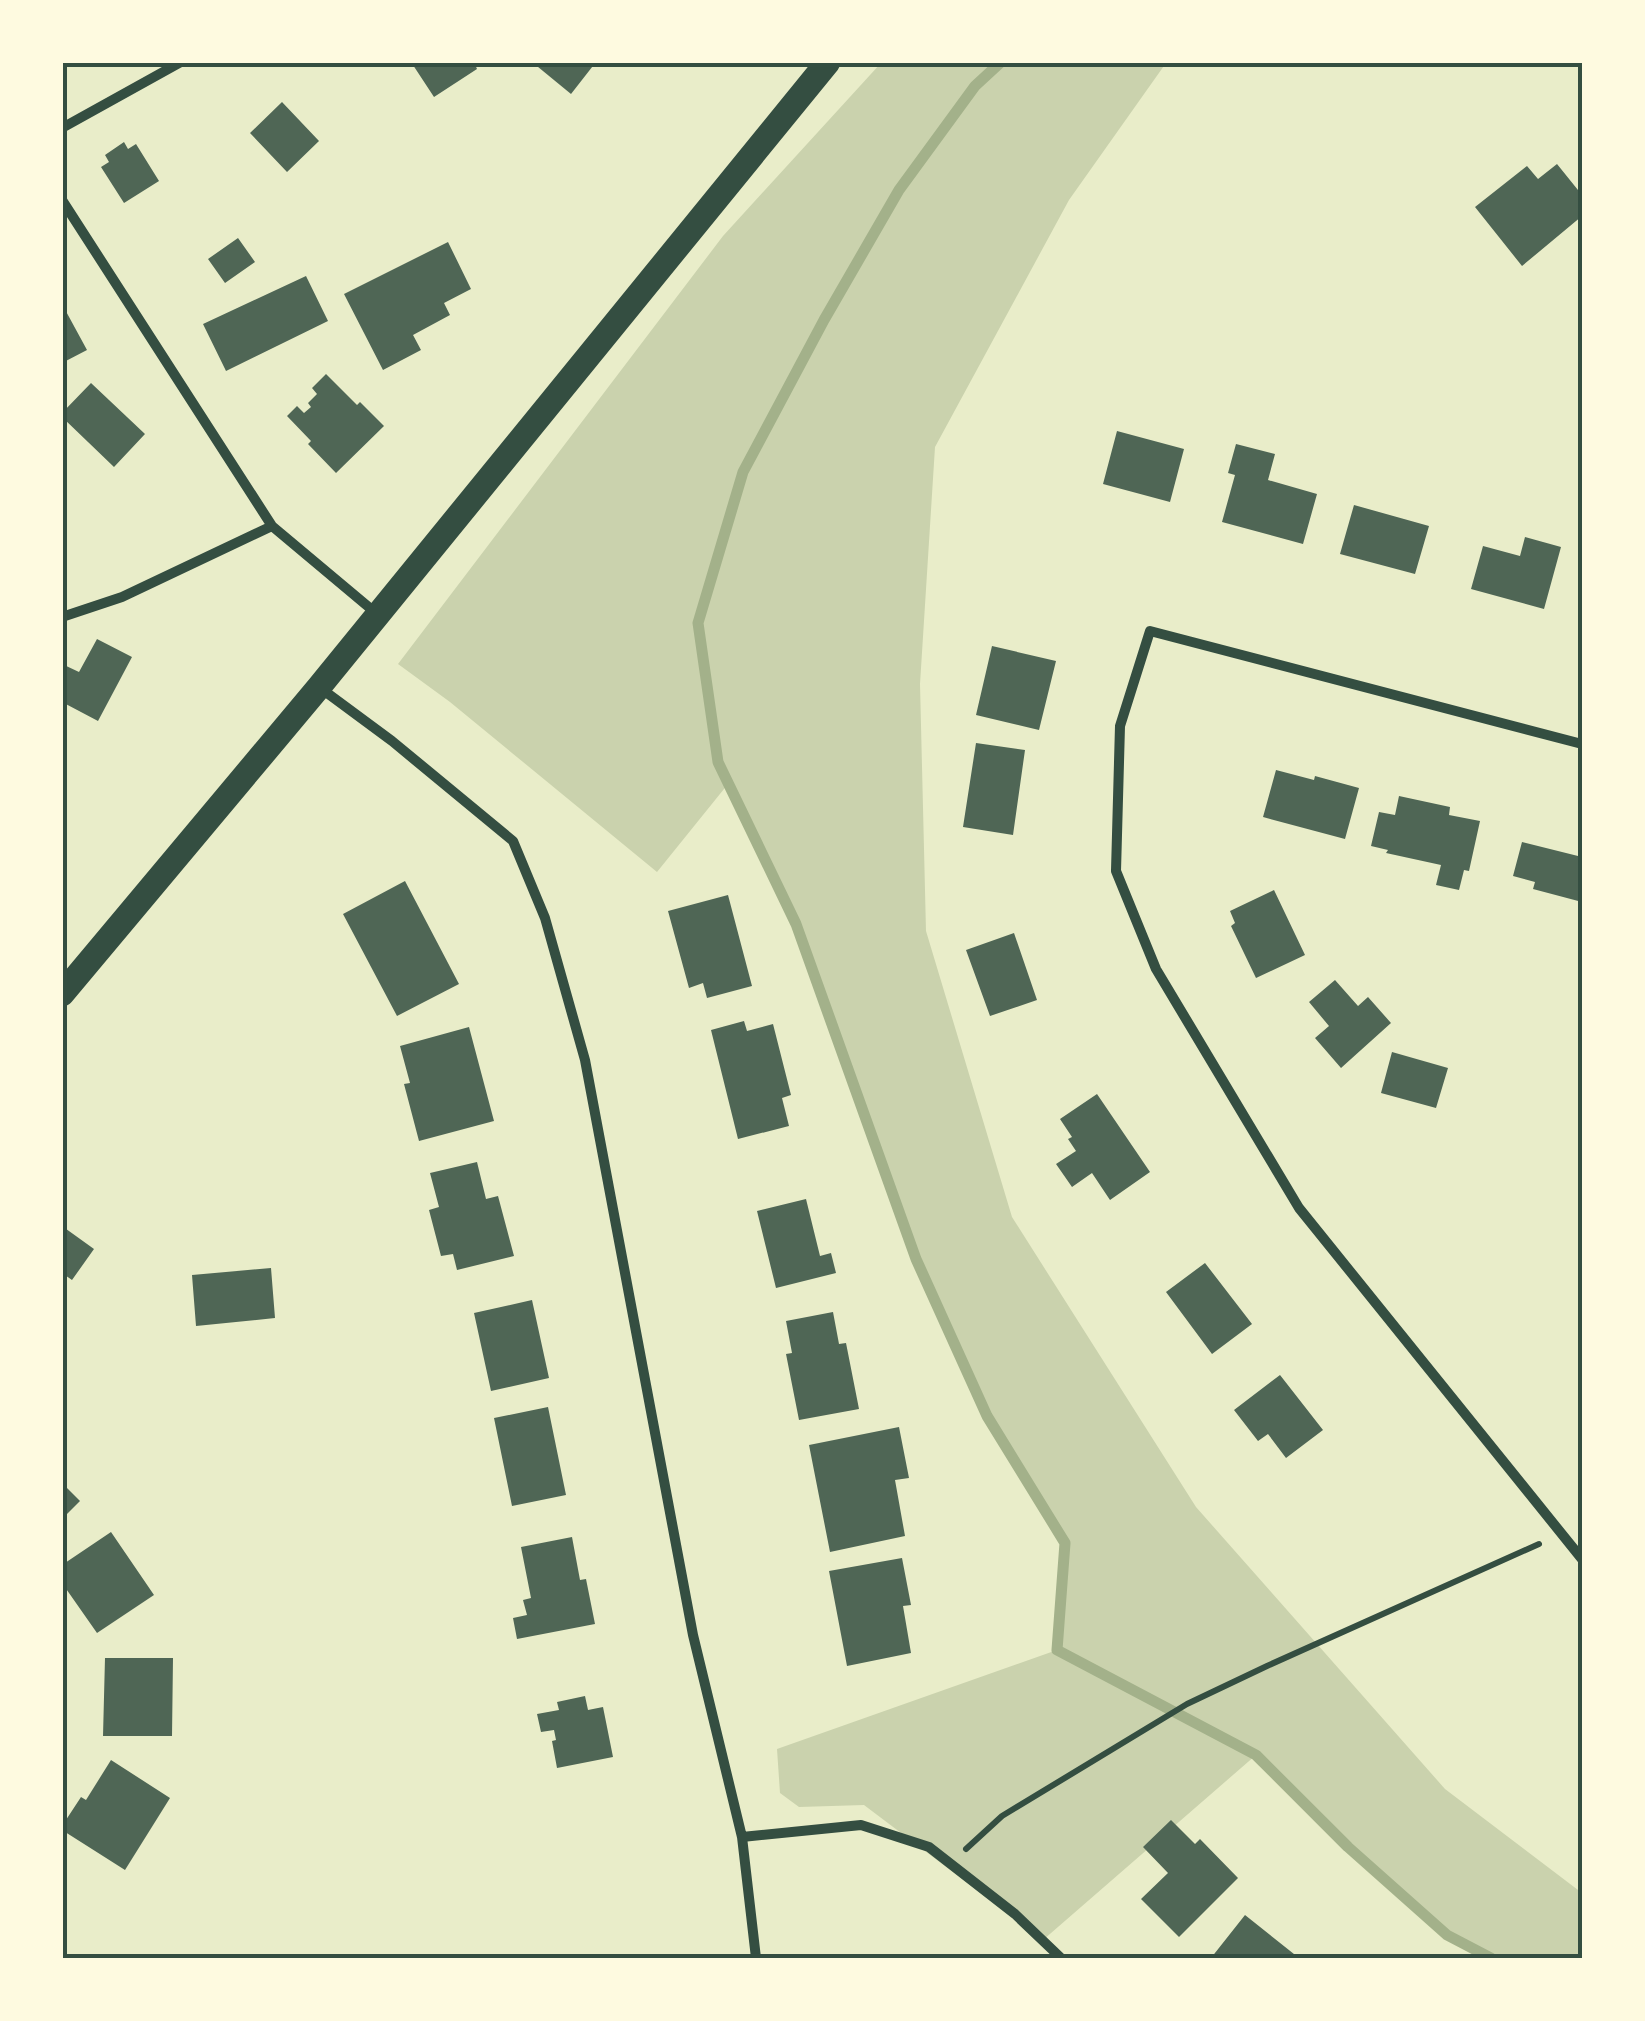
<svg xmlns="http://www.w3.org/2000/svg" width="1645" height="2021" viewBox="0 0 1645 2021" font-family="Manrope,sans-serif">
<rect width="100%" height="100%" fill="#e9edc9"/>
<!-- green -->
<path fill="#cad2ad" d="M881,63h285l-97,137 -134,247 -15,237 6,247 86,286 184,290 249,282 137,104v65h-91l-44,-23 -99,-88 -92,-92 -213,185 -179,-135 -65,2 -19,-14 -3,-44 280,-99 8,-107 -78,-126 -61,-135 -130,-358 -68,-140 -71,88 -207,-170 -52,-38 325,-428z"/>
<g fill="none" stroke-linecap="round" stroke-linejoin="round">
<!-- stream -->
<path stroke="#a3b18a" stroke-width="11" d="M1001,62l-26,24 -76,104 -75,130 -81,152 -45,151 20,139 78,162 120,335 71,157 78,127 -8,107 199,105 92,92 99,88 44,23"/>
</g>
<!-- building -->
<path fill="#4f6655" d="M411,62h63l3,7 -43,28z
M532,62h64l-25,32z
M282,102l37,39 -32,31 -37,-39z
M124,142l4,7 8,-5 23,37 -35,22 -23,-36 8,-5 -4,-7z
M1557,164l25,31v21l-60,50 -47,-59 52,-41 11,13z
M238,238l17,24 -30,21 -17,-24z
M448,242l23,47 -27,14 6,12 -37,20 8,15 -38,20 -39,-76z
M306,276l22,45 -102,50 -23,-47z
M62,304l25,46 -25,13z
M326,374l31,31 3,-3 24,24 -48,47 -28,-29 3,-3 -24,-25 10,-10 7,7 7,-6 -3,-4 9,-9 -5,-6z
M91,383l54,51 -31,33 -52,-50v-4z
M1117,431l67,18 -14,53 -67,-18z
M1236,444l39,10 -7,26 49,14 -14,50 -81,-22 13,-47 -7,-2z
M1354,505l75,21 -14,48 -75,-20z
M1525,537l36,10 -17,62 -73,-20 12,-43 37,10z
M97,639l35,18 -34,64 -36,-19v-38l17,8z
M992,646l64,15 -17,69 -63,-15z
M976,743l49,7 -12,85 -50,-8z
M1276,770l38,10 1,-4 44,12 -14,51 -82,-22z
M1399,796l51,11 -1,8 31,6 -11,50 -5,-1 -5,20 -23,-5 5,-20 -55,-12 2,-3 -17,-4 8,-34 16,3z
M1522,842l60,15v45l-49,-13 2,-7 -22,-6z
M405,881l54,103 -62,32 -54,-102z
M1274,890l31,65 -49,23 -25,-52 4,-3 -5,-12z
M728,895l24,91 -45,12 -4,-15 -14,5 -21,-77z
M1014,933l23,67 -47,16 -24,-66z
M1335,980l23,26 10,-9 23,26 -50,45 -26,-30 14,-12 -20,-24z
M744,1021l3,10 26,-7 18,71 -9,3 7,28 -51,13 -27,-109z
M469,1027l25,94 -75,20 -15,-57 6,-1 -10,-37z
M1392,1052l56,16 -12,40 -55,-15z
M1097,1094l53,78 -40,28 -18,-27 -20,14 -16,-23 20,-13 -8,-12 4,-2 -12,-18z
M477,1162l9,37 12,-3 16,60 -57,14 -4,-16 -12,2 -12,-46 10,-3 -9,-34z
M806,1199l14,57 11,-3 5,20 -60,15 -19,-77z
M62,1226l32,23 -22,31 -10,-7z
M1205,1263l47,61 -40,30 -46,-62z
M271,1268l4,50 -79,8 -4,-51z
M532,1300l17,78 -58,13 -17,-78z
M833,1312l6,32 7,-1 13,66 -60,11 -13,-66 6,-1 -6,-32z
M1280,1375l43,55 -37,28 -18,-24 -10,7 -24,-31z
M548,1407l18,88 -54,11 -18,-88z
M899,1427l10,51 -14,2 10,56 -75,16 -21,-107z
M62,1483l18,18 -18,18z
M111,1532l43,63 -57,38 -35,-50v-18z
M572,1537l8,43 6,-1 9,45 -78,15 -4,-21 14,-3 -4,-15 8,-2 -10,-51z
M902,1558l9,47 -8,1 8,47 -64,13 -18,-95z
M105,1658h68l-1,78h-69z
M585,1696l3,14 15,-3 10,50 -56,11 -5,-27 4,-1 -2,-10 -13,2 -4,-18 22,-4 -2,-8z
M111,1760l59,38 -45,72 -63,-40v-4l19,-29 5,3z
M1171,1820l24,24 5,-5 38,39 -59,59 -38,-38 27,-26 -25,-26z
M1245,1915l54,43h-88z"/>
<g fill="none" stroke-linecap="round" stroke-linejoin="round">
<!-- path -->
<path stroke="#344e41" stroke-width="6" d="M966,1849l36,-33 185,-112 80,-38 272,-122"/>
<!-- minor -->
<path stroke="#344e41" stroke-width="10" d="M62,128l119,-66
M62,200l210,326 105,88
M62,617l60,-20 150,-71
M319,687l73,54 121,100 32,77 40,142 108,575 49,202 14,121
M1582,744l-432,-113 -30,95 -4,145 40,98 143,239 283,351
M742,1837l119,-12 68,22 86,67 46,44"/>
<!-- primary -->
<path stroke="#344e41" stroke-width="25" d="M62,994l257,-307 509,-625"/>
</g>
<!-- border -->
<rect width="1645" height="2021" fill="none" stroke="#fefae0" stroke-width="130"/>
<rect x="65" y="65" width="1515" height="1891" fill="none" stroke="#344e41" stroke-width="4"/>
</svg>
